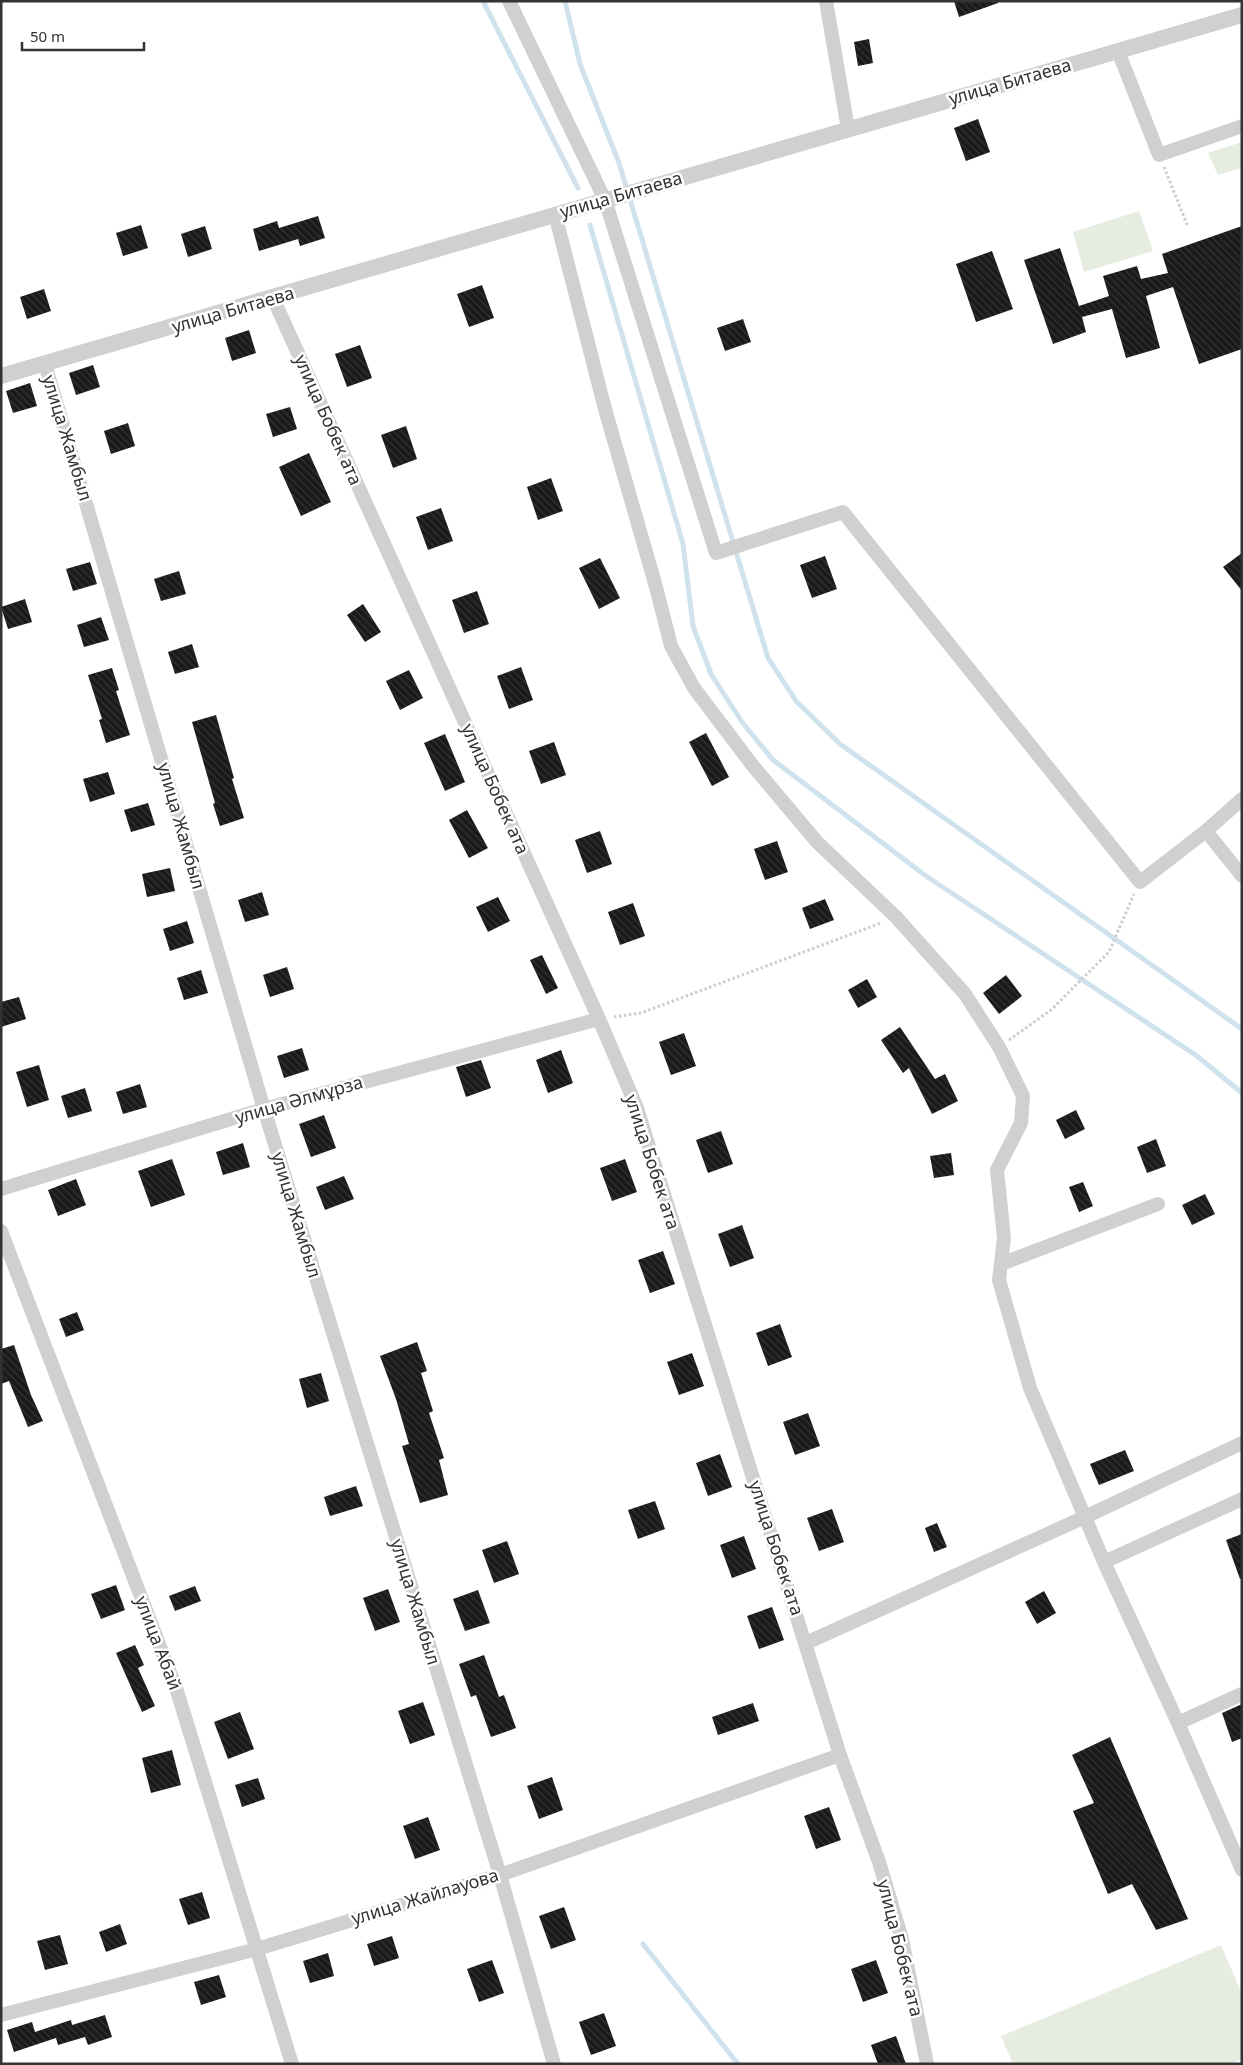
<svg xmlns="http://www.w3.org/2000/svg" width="1243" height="2065" viewBox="0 0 1243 2065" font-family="'Noto Sans',sans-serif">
<defs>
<pattern id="building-back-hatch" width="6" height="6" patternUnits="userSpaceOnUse" patternTransform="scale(1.25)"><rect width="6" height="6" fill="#1a1a1a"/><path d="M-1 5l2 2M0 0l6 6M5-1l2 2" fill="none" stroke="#333"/></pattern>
</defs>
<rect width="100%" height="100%" fill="#fff"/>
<!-- green -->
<path fill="#e6ecdf" d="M1242,142v26l-24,7 -10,-22z
M1139,211l14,40 -69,21 -11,-40z
M1221,1945l21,49v65l-11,5h-218l-12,-28z"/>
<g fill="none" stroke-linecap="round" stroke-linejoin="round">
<!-- stream -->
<path stroke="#cfe2ee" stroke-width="5" d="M483,1l95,187
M565,1l15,63 39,99 149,495 28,43 44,43 402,285
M590,225l93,319 10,82 18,48 31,48 31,38 153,116 271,180 45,37
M643,1944l95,120"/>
</g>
<!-- building -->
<path fill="url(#building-back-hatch)" d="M954,1h44v2l-39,14z
M869,39l4,24 -15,3 -4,-24z
M978,119l12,33 -24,9 -12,-33z
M318,216l7,22 -25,8 -2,-7 -39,12 -6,-22 24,-8 2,7z
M141,225l7,23 -25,8 -7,-23z
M205,226l7,23 -24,8 -7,-23z
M1242,226v123l-43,15 -26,-77 -27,9 14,52 -34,10 -14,-49 -30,8 4,15 -33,12 -29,-84 36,-12 19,58 30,-10 -6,-20 34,-10 4,13 27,-6 -6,-19z
M992,251l21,58 -37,13 -20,-58z
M482,285l12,33 -25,9 -12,-33z
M44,289l7,22 -24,8 -7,-22z
M743,319l8,23 -26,9 -8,-23z
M249,330l7,23 -24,8 -7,-23z
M360,345l12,33 -25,9 -12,-33z
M93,365l7,22 -24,8 -7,-22z
M30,383l7,23 -24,7 -7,-22z
M290,407l7,22 -24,8 -7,-23z
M128,423l7,23 -24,8 -7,-23z
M406,426l11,33 -24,9 -12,-33z
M309,453l22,49 -30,14 -22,-49z
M551,478l12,33 -25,9 -11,-33z
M441,508l12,33 -25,9 -12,-33z
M1242,553v38l-19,-24z
M825,556l12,33 -25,9 -12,-33z
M600,558l20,40 -21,11 -20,-41z
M90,562l7,22 -24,7 -7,-22z
M179,571l7,23 -25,7 -7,-22z
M477,591l12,33 -25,9 -12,-33z
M25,599l7,23 -24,7 -7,-22z
M363,604l18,28 -16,10 -18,-27z
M101,617l8,23 -25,7 -7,-22z
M192,644l7,23 -24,7 -7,-22z
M521,667l12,33 -24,9 -12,-33z
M112,668l7,22 -3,1 14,44 -24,8 -7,-23 3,-1 -14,-44z
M409,670l14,28 -23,12 -14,-29z
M216,715l18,63 -2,1 12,39 -24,8 -7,-22 2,-1 -23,-81z
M706,733l23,44 -17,9 -23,-44z
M445,734l20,48 -20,9 -21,-48z
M554,742l12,33 -25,9 -12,-33z
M108,772l7,22 -25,8 -7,-23z
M148,803l7,22 -24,7 -7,-22z
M467,810l21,38 -19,10 -20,-38z
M600,831l12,33 -25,9 -12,-33z
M777,841l11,31 -23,8 -11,-31z
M170,868l5,23 -28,6 -5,-23z
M262,892l7,23 -24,7 -7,-22z
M498,897l12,24 -22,11 -12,-25z
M825,899l9,21 -24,9 -8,-21z
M633,903l12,33 -25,9 -12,-33z
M187,921l7,22 -24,8 -7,-22z
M542,955l16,33 -12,6 -16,-34z
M287,967l7,22 -24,8 -7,-22z
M201,970l7,23 -24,7 -7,-22z
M1006,975l16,21 -23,18 -16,-21z
M867,979l10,18 -19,11 -10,-18z
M19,997l7,22 -25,8v-25z
M900,1027l35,52 10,-5 13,27 -26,13 -23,-46 -6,5 -22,-33z
M684,1033l12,33 -25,9 -12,-33z
M302,1048l7,22 -25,8 -7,-22z
M561,1050l12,33 -25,10 -12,-33z
M481,1060l10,28 -25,9 -10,-30z
M39,1065l10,35 -22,7 -11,-35z
M140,1084l7,23 -24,7 -7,-22z
M85,1088l7,23 -24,7 -7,-22z
M1076,1110l9,19 -20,10 -9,-19z
M324,1115l12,33 -25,9 -12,-33z
M721,1131l12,33 -25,9 -12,-33z
M1156,1139l10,27 -19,7 -10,-26z
M243,1143l7,24 -27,8 -7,-23z
M951,1153l3,22 -20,3 -4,-22z
M172,1159l13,36 -34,12 -13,-36z
M625,1159l12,33 -25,9 -12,-33z
M344,1176l10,23 -29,11 -9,-23z
M76,1179l10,26 -28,11 -10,-26z
M1083,1182l10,24 -14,6 -10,-25z
M1205,1194l10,20 -23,11 -10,-20z
M742,1225l12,33 -24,9 -12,-33z
M663,1251l12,33 -25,9 -12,-33z
M77,1312l7,18 -18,7 -7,-18z
M780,1324l12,33 -24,9 -12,-33z
M417,1342l10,29 -6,2 12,38 -4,2 15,45 -5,2 9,35 -28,8 -18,-57 7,-2 -13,-45 -16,-43z
M14,1345l17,50 12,26 -15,6 -19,-46 -8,3v-35z
M692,1353l12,33 -25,9 -12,-33z
M321,1373l8,28 -22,7 -8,-29z
M808,1413l12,33 -25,9 -12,-33z
M1125,1450l9,21 -35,14 -9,-21z
M720,1454l12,33 -24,9 -12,-33z
M356,1486l7,20 -33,10 -6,-19z
M655,1501l10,28 -27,10 -10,-29z
M832,1509l12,33 -25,9 -12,-33z
M937,1523l10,24 -13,5 -9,-24z
M1242,1534v45h-2l-14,-39z
M744,1536l12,33 -24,9 -12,-33z
M507,1541l12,33 -25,9 -12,-33z
M116,1585l9,25 -24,9 -10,-25z
M195,1586l6,15 -26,10 -6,-15z
M388,1589l12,33 -25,9 -12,-33z
M478,1590l12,33 -25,8 -12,-32z
M1044,1591l12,22 -19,11 -12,-22z
M772,1607l12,33 -25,9 -12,-33z
M135,1645l9,20 -6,3 17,38 -13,6 -26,-59z
M484,1655l15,42 5,-2 12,33 -25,9 -15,-42 -5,2 -12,-33z
M423,1702l12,33 -25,9 -12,-33z
M753,1703l6,18 -41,14 -6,-18z
M1242,1704v34l-10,4 -10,-29z
M240,1712l14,37 -26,10 -14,-37z
M1110,1737l78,182 -32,11 -24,-46 -24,10 -35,-83 21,-8 -22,-48z
M172,1750l9,35 -30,8 -9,-35z
M552,1777l11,33 -24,9 -12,-33z
M258,1778l7,21 -23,8 -7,-22z
M829,1807l12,33 -25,9 -12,-33z
M428,1817l12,33 -25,9 -12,-33z
M202,1892l8,26 -22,7 -9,-26z
M564,1907l12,33 -25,9 -12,-33z
M120,1924l7,20 -21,8 -7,-20z
M60,1935l8,29 -23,6 -8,-29z
M392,1936l7,22 -25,8 -7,-22z
M328,1953l6,23 -24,7 -7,-22z
M492,1960l12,33 -25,9 -12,-33z
M876,1960l12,33 -25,9 -12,-33z
M219,1975l7,22 -25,8 -7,-23z
M604,2013l12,33 -25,9 -12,-33z
M105,2015l7,22 -24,8 -3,-8 -27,8 -2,-7 -42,14 -7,-22 25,-8 3,10 36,-12 1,5z
M896,2036l10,28h-28l-7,-19z"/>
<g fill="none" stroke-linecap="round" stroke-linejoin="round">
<!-- path -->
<path stroke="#cdcdcd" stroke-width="3" stroke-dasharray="2.5 2.5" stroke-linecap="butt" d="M1164,167l24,60
M614,1017l27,-4 240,-90
M1009,1040l42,-30 58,-58 25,-58"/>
<!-- minor -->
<path stroke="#d0d0d0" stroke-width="14" d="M509,1l96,199 111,353 127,-41 297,370 66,-51 36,-32
M826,1l22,128
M1118,51l41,104 83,-29
M555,214l50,195 51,178 15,59 23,42 59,78 64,76 79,75 69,77 34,53 24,49 -2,27 -24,47 7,68 -5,42 31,108 74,174 74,161 64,147
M273,298l326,721 38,89 203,647 39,107 23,77 25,125
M45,364l219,745 236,766 54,189
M1206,831l36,45
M1,1189l263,-80 335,-90
M1,1231l176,460 115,373
M1001,1264l157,-60
M1104,1562l138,-63
M806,1643l279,-126 157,-74
M1178,1723l64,-29
M1,2015l256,-66 243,-74 340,-120"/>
<!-- tertiary -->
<path stroke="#d0d0d0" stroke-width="16" d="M1,376l1241,-361"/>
</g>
<g text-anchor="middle" stroke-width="5" stroke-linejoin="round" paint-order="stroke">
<!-- street labels -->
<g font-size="18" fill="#333" stroke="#fff">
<text transform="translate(1010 82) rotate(-16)" y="6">улица Битаева</text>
<text transform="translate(621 195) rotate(-16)" y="6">улица Битаева</text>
<text transform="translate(233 310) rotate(-16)" y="6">улица Битаева</text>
<text transform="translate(328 420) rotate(66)" y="6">улица Бобек ата</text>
<text transform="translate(67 438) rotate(73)" y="6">улица Жамбыл</text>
<text transform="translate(495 789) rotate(66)" y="6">улица Бобек ата</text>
<text transform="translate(181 826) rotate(74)" y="6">улица Жамбыл</text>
<text transform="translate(299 1100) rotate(-16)" y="6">улица Әлмұрза</text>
<text transform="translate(652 1162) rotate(72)" y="6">улица Бобек ата</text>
<text transform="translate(296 1215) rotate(73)" y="6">улица Жамбыл</text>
<text transform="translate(776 1548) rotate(72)" y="6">улица Бобек ата</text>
<text transform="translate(415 1602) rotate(73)" y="6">улица Жамбыл</text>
<text transform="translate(158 1643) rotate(69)" y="6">улица Абай</text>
<text transform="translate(425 1897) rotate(-17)" y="6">улица Жайлауова</text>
<text transform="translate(900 1948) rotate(76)" y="6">улица Бобек ата</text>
</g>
</g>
<!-- border -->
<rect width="1243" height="2065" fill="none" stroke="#333333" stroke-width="5"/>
<!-- scale -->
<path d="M22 42v8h122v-8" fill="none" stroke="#333333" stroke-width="2.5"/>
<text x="30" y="42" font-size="15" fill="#333333" stroke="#ffffff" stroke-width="4" paint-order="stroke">50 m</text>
</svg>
